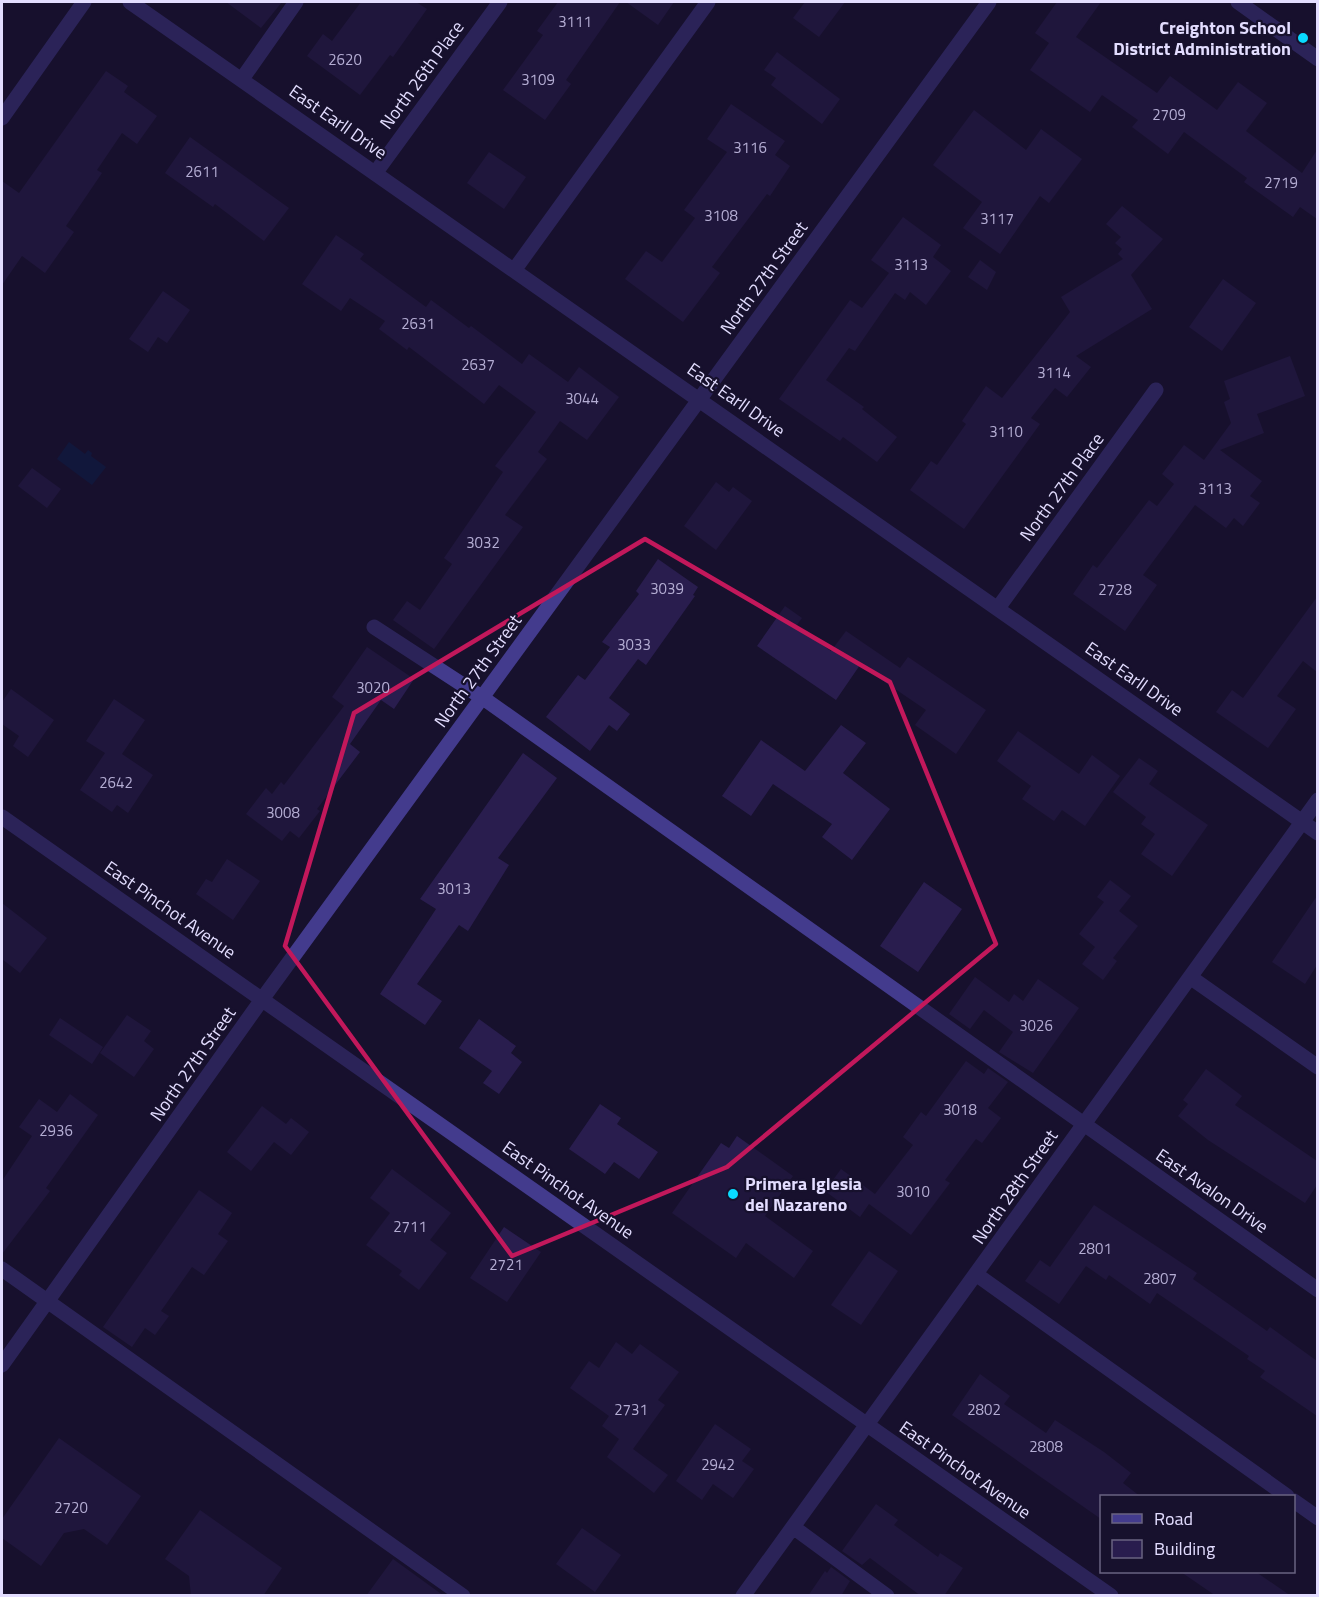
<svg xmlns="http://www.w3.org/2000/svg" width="1319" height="1597" viewBox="0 0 1319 1597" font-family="'Titillium Web',sans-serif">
<rect width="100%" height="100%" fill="#17112d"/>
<!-- water -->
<path fill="#0a1f4d" d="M69,442l16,12 3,-4 4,3 -1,3 15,11 -14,18 -35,-26z"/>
<!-- building -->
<path fill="#291d4e" d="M226,2h56l-21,26z
M361,2h55l11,7 -34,48 -3,-2 -30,40 -53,-39 16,-22 9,7z
M558,2h62l-54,78 5,4 -26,36 -42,-30 40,-55 -6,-4z
M626,2h48l-16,23z
M805,2h40l-26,35 -26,-19z
M1057,2h44l-25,35 81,56 13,-17 47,34 21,-28 29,21 -21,28 56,42 15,-23v69l-17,-12 -7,10 -49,-35 3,-4 -63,-46 -16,22 -36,-27 6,-7 -36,-25 -12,17 -60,-42 19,-27 -14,-10z
M777,52l63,47 -18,25 -51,-39 5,-7 -12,-8z
M106,71l22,15 -4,6 33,24 -20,28 -15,-11 -25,37 5,3 -36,53 8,6 -29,41 -23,-17 -20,29v-104l17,12z
M731,104l54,37 -10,14 15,11 -20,30 -3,-2 -55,73 8,6 -37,49 -58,-43 21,-28 16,11 33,-44 -11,-8 43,-58 -20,-13z
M974,110l52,40 15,-21 41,30 -33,44 -9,-7 -40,58 -37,-26 19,-26 -49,-37z
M190,137l99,71 -25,33 -49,-37 -2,3 -48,-34z
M489,152l37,25 -22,32 -37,-26z
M1122,206l41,33 -32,36 21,34 -76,47 15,11 -24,30 -12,-9 -24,30 9,6 -76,105 -54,-39 21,-29 6,4 29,-41 -4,-3 24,-35 16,12 68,-86 -9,-15 62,-38 -5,-5 4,-5 -7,-6 6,-6 -15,-13z
M903,217l38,28 -8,12 18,14 -25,34 -16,-13 -5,8 -10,-7 -40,58 -6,-3 -23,32 38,27 -2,2 35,28 -20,25 -34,-25 -3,4 -61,-42 71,-99 12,8 27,-35 -18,-13z
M336,235l28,19 -4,5 66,48 5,-7 38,28 2,-2 51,38 7,-10 39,28 11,-15 40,30 -32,43 -27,-19 -22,31 9,7 -42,56 18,12 -89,122 -41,-29 14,-19 13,9 32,-46 -8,-6 59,-86 -8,-6 41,-54 -37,-27 -15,19 -75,-57 -2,3 -28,-21 6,-8 -35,-23 -9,13 -39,-27z
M980,260l16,12 -9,18 -19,-13z
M1223,279l33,24 -34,48 -33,-24z
M163,291l27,19 -23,33 -9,-6 -10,15 -19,-13z
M1290,356l15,40 -48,18 7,19 -44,17 42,31 -12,15 10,7 -17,23 -9,-8 -8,10 -31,-23 -52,70 14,10 -32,46 -52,-37 20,-29 4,3 52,-68 8,6 17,-22 -12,-10 22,-29 20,15 27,-37 -7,-21 6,-3 -6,-18z
M32,468l29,21 -14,19 -29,-22z
M716,482l13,10 4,-5 19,14 -36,49 -32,-24z
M658,559l40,28 -5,8 2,1 -49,69 -8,-6 -29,39 21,16 -13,17 -8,-6 -19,26 -44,-34 32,-42 7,5 25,-33 -8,-5 37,-48 -3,-3z
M1317,597v75l-14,-11 -26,35 19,13 -28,39 -52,-36 16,-22 11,8z
M785,606l17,12 -6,8 35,25 15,-20 54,37 8,-11 78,53 -30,44 -41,-29 11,-15 -66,-45 -24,35 -79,-54z
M367,647l47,32 -20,30 -13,-9 -31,44 10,8 -43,57 3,2 -21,27 -9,-7 -8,10 -36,-27 20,-26 6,6 9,-12 3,3 60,-79 -12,-9z
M11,689l43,31 -26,37 -15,-11 6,-10 -17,-12v-22z
M114,699l31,21 -23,34 31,21 -25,38 -11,-8 -5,7 -32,-22 25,-37 -19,-12z
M841,725l25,18 -23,30 47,36 -38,51 -30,-23 10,-13 -59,-40 -22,32 -29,-20 39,-56 44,31z
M1018,731l61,43 13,-19 28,21 -35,50 -23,-16 -8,11 -32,-22 9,-13 -34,-25z
M523,753l34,25 -59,80 11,7 -41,66 -9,-6 -42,59 25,17 -17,24 -45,-31 56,-85 -16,-10z
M1139,758l19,13 -9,13 59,41 -36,51 -31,-22 14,-20 -14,-10 5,-7 -33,-25z
M227,859l33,22 -27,39 -37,-26 10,-15 6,3z
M1110,880l21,16 -12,15 19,15 -25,32 4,3 -14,19 -21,-16 13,-17 -16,-13 25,-32 -7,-5z
M924,882l38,27 -44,63 -38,-26z
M1317,896v69l-12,19 -33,-22z
M2,903l45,35 -27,35 -18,-14z
M975,977l34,25 5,-8 9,7 15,-22 41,29 -46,65 -34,-21 14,-20 -29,-22 -14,19 -21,-15z
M127,1015l24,16 -7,10 10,8 -20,28 -34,-24z
M60,1018l43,29 -11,17 -43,-29z
M479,1019l37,27 -5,7 11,9 -23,32 -16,-11 9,-12 -33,-23z
M966,1061l18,13 4,-6 20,14 -20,26 13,10 -19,25 -6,-4 -31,41 5,3 -39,52 -42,-31 -9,13 -35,-26 16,-22 34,25 38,-49 -10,-8 18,-25 5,4z
M1206,1069l36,27 -7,9 82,56v24l-12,18 -97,-63 -30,-24 10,-12 -5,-4z
M70,1094l28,21 -52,73 4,3 -48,63v-73l30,-45 -13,-9 20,-28 18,13z
M600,1104l21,14 -4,6 41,28 -19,27 -25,-17 -9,12 -36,-25z
M262,1106l24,18 5,-6 18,14 -18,23 -17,-13 -23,29 -24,-19z
M737,1136l56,40 -28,40 48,35 -19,27 -48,-35 -10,15 -64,-45 49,-70 8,5z
M392,1169l59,44 -21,27 17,13 -28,37 -20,-15 3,-4 -36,-26 24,-32 -20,-15z
M199,1190l33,23 -14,21 10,7 -24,34 -12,-8 -31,44 8,5 -14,19 -10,-7 -13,19 -29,-20z
M1094,1205l103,68 -4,6 74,52 3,-4 47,34v55l-57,-39 5,-6 -18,-12 2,-3 -92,-63 -7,11 -41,-29 -3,5 -20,-14 -27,38 -34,-23 15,-21 10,7z
M504,1227l37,25 -34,50 -37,-24z
M869,1251l29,20 -37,54 -30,-20z
M616,1342l16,12 8,-10 39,28 -21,28 7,5 -32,44 35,26 -14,18 -47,-36 12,-18 -17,-13 7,-10 -39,-28 19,-27 10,7z
M980,1374l30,22 -6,8 42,29 9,-13 49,32 27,21 -8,10 18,14h-40v22l-149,-104z
M715,1424l36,25 -9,12 12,8 -21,29 -20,-14 -11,16 -26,-19z
M59,1438l82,58 -34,49 -23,-16 -20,4 -23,33 -39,-28v-19z
M876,1504l22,16 -4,5 44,32 2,-4 23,15 -19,28h-23l-51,-38 -8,7 -20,-14z
M200,1510l82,58 -19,28h-72l-2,-20 -24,-17z
M582,1528l39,27 -26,37 -39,-28z
M393,1559l51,37h-78z
M831,1567l19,14 -9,15h-33l17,-25 2,2z
M1181,1572h75l35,24h-75z"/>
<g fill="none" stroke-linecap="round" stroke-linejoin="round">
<!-- minor -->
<path stroke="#433b8d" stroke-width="15" d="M130,2l1188,831
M1238,2l80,57
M242,79l54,-77
M2,118l82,-116
M376,172l124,-170
M515,269l193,-267
M998,608l158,-218
M374,627l109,71 835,592
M2,817l1109,779
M1190,977l128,90
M2,1269l461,327
M977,1275l310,221
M2,1365l261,-367 726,-996
M1294,1501l24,17
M793,1527l94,69
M743,1596l575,-796"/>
</g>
<!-- marked area -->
<path d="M0 0H1319V1597H0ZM645,539l245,143 106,262 -269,223 -215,89 -227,-310 69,-233z" fill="#17112d" fill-opacity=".55" fill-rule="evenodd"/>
<path fill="none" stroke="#c2185b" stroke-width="4.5" stroke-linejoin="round" d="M645,539l245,143 106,262 -269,223 -215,89 -227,-310 69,-233z"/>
<!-- markers -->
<g fill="#09daff" stroke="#17112d" stroke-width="2">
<circle cx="1303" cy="38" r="6"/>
<circle cx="733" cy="1194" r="6"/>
</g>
<g text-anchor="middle" stroke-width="4.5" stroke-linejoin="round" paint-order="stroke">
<!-- number labels -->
<g font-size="15" fill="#b4add3">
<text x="575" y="27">3111</text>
<text x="345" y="65">2620</text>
<text x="538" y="85">3109</text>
<text x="1169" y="120">2709</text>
<text x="750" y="153">3116</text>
<text x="202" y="177">2611</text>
<text x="1281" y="188">2719</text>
<text x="721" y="221">3108</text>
<text x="997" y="224">3117</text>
<text x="911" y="270">3113</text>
<text x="418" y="329">2631</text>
<text x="478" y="370">2637</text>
<text x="1054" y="378">3114</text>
<text x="582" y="404">3044</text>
<text x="1006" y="437">3110</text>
<text x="1215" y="494">3113</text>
<text x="483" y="548">3032</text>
<text x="667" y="594">3039</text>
<text x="1115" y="595">2728</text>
<text x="634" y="650">3033</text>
<text x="373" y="693">3020</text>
<text x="116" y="788">2642</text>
<text x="283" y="818">3008</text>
<text x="454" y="894">3013</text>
<text x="1036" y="1031">3026</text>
<text x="960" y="1115">3018</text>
<text x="56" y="1136">2936</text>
<text x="913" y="1197">3010</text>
<text x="410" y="1232">2711</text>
<text x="1095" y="1254">2801</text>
<text x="506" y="1270">2721</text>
<text x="1160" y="1284">2807</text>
<text x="631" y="1415">2731</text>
<text x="984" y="1415">2802</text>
<text x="1046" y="1452">2808</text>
<text x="718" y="1470">2942</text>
<text x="71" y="1513">2720</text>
</g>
<!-- poi labels -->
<g font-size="18" font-weight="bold" fill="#e3ddff" stroke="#17112d" text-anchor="end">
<text x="1291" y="34">Creighton School<tspan x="1291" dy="21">District Administration</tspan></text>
<text x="745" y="1190" text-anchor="start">Primera Iglesia<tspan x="745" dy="21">del Nazareno</tspan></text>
</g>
<!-- street labels -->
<g font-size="18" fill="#e3ddff" stroke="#17112d">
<text transform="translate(422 75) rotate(-54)" y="6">North 26th Place</text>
<text transform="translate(338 122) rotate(35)" y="6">East Earll Drive</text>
<text transform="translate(764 278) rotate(-54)" y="6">North 27th Street</text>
<text transform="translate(736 400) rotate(35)" y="6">East Earll Drive</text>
<text transform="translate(1062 487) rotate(-54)" y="6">North 27th Place</text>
<text transform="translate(478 671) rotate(-54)" y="6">North 27th Street</text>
<text transform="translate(1134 679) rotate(35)" y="6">East Earll Drive</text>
<text transform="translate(170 910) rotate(35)" y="6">East Pinchot Avenue</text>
<text transform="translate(193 1064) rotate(-55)" y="6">North 27th Street</text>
<text transform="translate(1015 1187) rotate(-55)" y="6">North 28th Street</text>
<text transform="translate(568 1190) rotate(35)" y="6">East Pinchot Avenue</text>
<text transform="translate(1212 1191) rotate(35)" y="6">East Avalon Drive</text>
<text transform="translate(965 1470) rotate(35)" y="6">East Pinchot Avenue</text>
</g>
</g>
<!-- border -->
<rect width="1319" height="1597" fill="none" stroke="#e3ddff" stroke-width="6"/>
<!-- legend -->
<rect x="1100" y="1495" width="195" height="78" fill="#17112d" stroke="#696381" stroke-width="1.5"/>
<rect x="1112" y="1514" width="30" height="9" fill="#433b8d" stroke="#696381" stroke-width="1.5"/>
<text x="1154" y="1525" font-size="18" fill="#e3ddff">Road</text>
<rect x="1112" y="1540" width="30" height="18" fill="#291d4e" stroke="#696381" stroke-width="1.5"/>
<text x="1154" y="1555" font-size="18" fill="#e3ddff">Building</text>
</svg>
